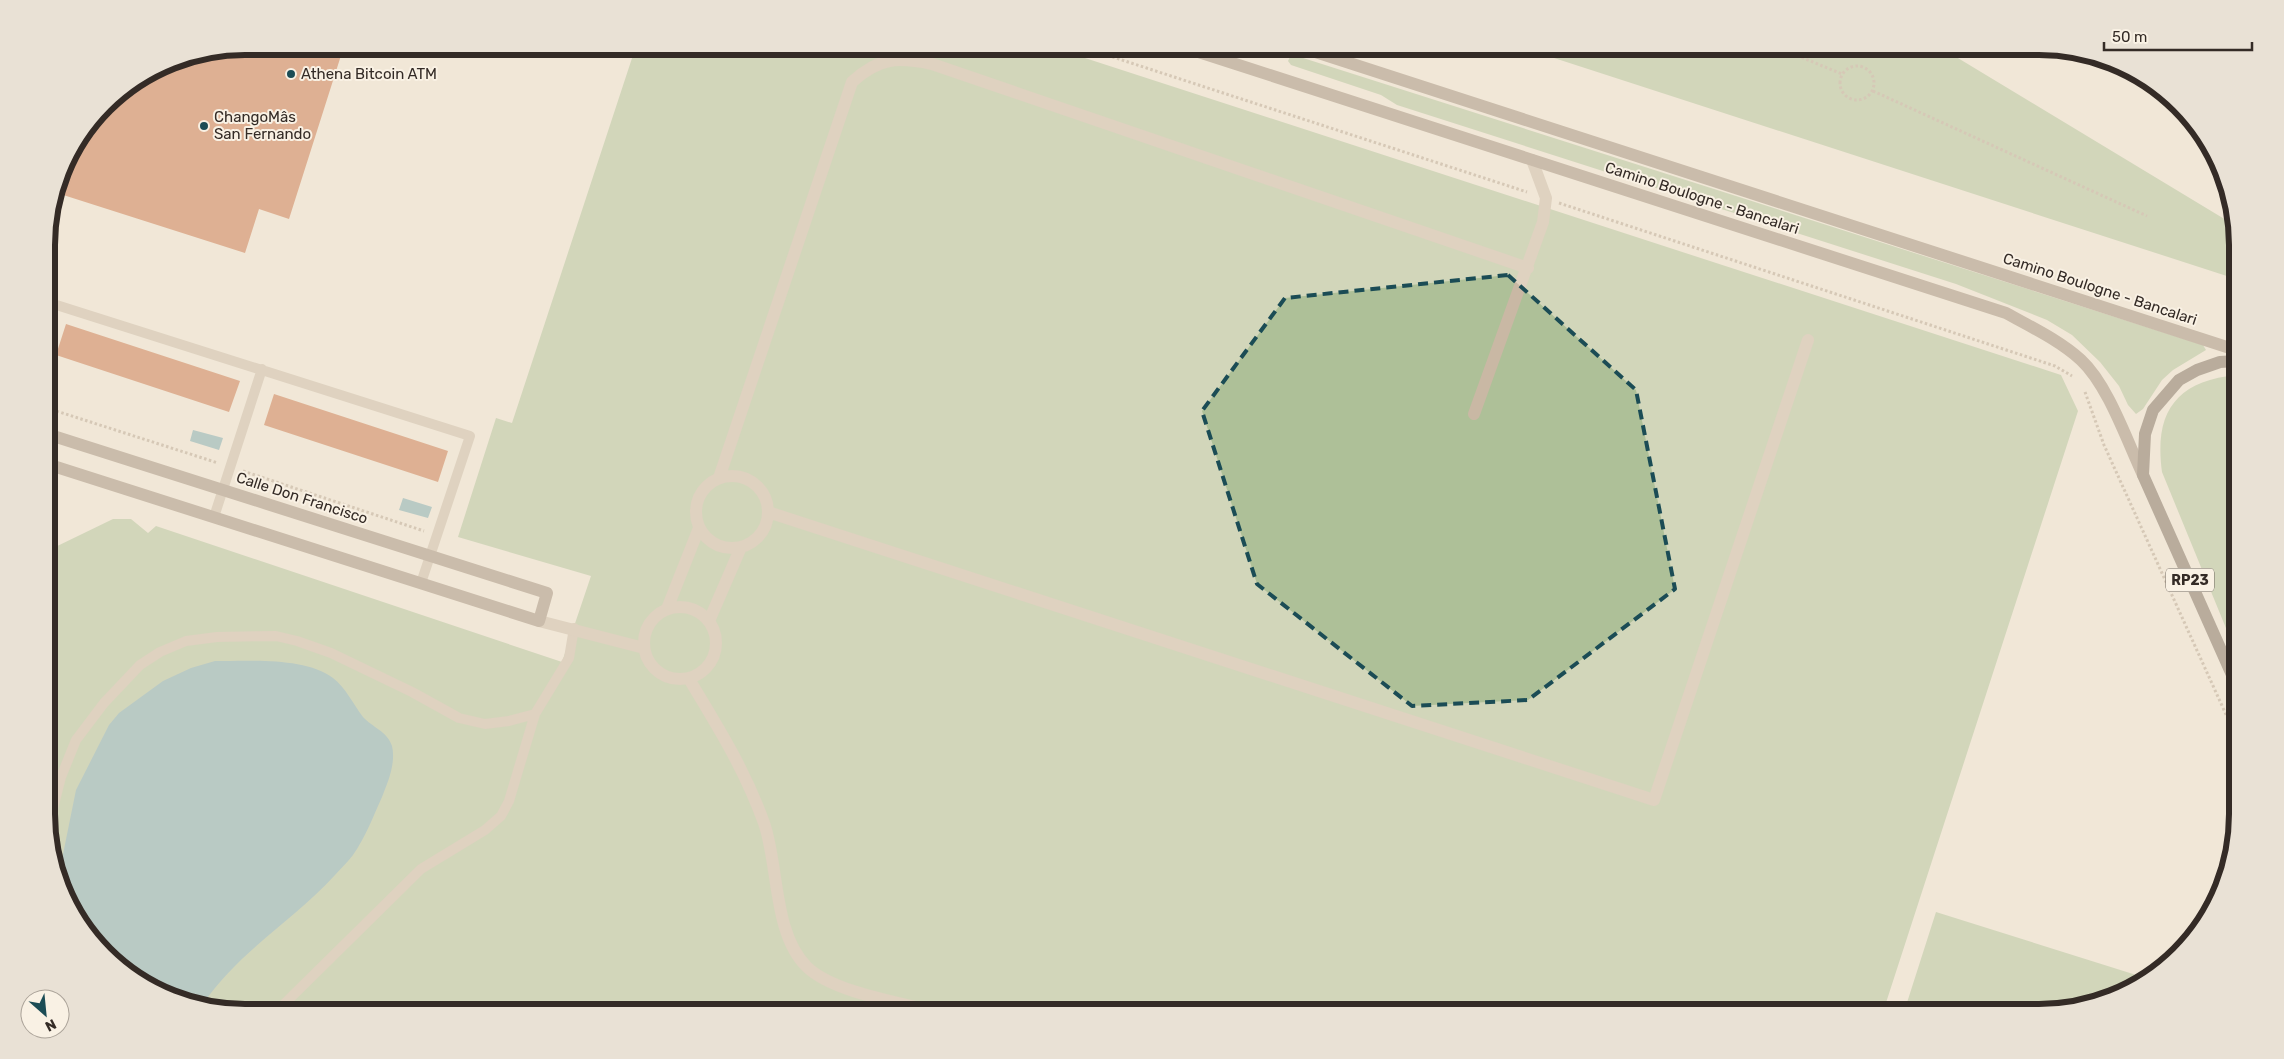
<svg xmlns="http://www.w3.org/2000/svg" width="2284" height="1059" viewBox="0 0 2284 1059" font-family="Rubik,sans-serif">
<rect width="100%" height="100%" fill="#f1e7d7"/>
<!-- green -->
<path fill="#aec098" d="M636,46h412l1013,329 17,36 -195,601 -1638,1 -76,-15 -45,-26 -37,-37 -26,-45 -13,-50 -1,-289 66,-32h18l17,14 8,-7 406,136 29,-86 -133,-39 38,-119 16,5z
M1517,46h421l298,180v53z
M1290,57h10l903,288 3,5 -33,20 -11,10 -19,29 -7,5 -8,-9 -9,-19 -19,-24 -28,-27 -25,-15 -91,-36 -559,-179 -16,-10 -90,-30 -3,-4z
M2237,375v280l-75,-183c-8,-59 13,-91 75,-97z
M1936,912l213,67 -46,23 -51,10h-148z"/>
<!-- water -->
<path fill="#76a6ae" d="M193,430l30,8 -4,12 -29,-9z
M403,498l29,9 -4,11 -29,-8z
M215,661c34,0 91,-4 118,17 13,10 20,26 30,39 9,10 25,15 29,29 4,17 -4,36 -10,51 -9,20 -17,41 -29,58 -5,7 -12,13 -18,20 -42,46 -96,76 -132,129l-34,-6 -45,-26 -37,-37 -26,-45 -3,-11 18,-89 33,-65 10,-12 44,-32 28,-13z"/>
<!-- building -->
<path fill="#c76e40" d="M245,46h99l-55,173 -30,-10 -14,44 -188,-60 10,-36 47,-61 55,-35z
M66,324l174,57 -11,31 -173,-57z
M274,394l174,57 -10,31 -174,-57z"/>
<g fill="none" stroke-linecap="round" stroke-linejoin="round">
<!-- path -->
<path stroke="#b5a28e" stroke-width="3" stroke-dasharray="2.5 2.5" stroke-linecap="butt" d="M1079,46l448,146
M1774,46l68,28
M1840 83a17 17 0 1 1 34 0a17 17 0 1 1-34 0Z
M1873,91l274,125
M1559,203l496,163 17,10
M2085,392l19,53 134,296
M47,408l171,55
M243,471l181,60"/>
<!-- lane -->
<path stroke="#c9b8a4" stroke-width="10" d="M47,302l423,134 -49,147
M214,517l48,-148
M48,828l13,-51 15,-37 28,-37 36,-38 20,-13 26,-11 31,-4 59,-1 21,5 34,12 81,39 47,26 26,6 24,-3 26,-7
M275,1013l146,-144 64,-39 16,-14 8,-15 26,-87 34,-56 5,-30"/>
<!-- street -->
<path stroke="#c9b8a4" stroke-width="12" d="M1474,414l69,-192 3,-24 -14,-38
M696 512a36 36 0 1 1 72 0a36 36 0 1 1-72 0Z
M719,478l133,-396c27,-25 46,-25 80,-18l596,204
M768,512l886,288 154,-460
M644 643a36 36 0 1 1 72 0a36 36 0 1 1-72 0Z
M667,609l32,-81
M539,621l105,27
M709,621l32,-74
M689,679c29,48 56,91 75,144 15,43 9,111 43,144 27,26 96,36 133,46"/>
<!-- secondary -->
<path stroke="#9c8775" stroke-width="12" d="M1180,46l826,267c25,14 53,27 75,47 27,25 46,81 62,115
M1297,46l939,304
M47,434l500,159 -8,28 -492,-157"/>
<!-- primary -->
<path stroke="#766456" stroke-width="12" d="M2236,361l-16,1 -23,8 -18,10 -26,30 -8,24 -2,41 94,211"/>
</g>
<!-- marked area -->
<path d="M0 0H2284V1059H0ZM1508,275l128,115 39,199 -147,111 -116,6 -155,-122 -55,-173 83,-113z" fill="#f1e7d7" fill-opacity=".55" fill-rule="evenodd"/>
<path fill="none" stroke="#1b4c55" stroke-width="4" stroke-dasharray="10 6" stroke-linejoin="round" d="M1508,275l128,115 39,199 -147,111 -116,6 -155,-122 -55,-173 83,-113z"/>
<!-- markers -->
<g fill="#1b4c55" stroke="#f9f1e4" stroke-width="2">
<circle cx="291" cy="74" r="5"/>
<circle cx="204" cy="126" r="5"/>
</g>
<g text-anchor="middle" stroke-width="4" stroke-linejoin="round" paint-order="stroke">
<!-- shield labels -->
<rect fill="#f9f1e4" stroke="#6f665f" stroke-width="1" x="2166" y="568.5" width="48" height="23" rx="4"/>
<g font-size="14" font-weight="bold" fill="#342b26">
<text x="2190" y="585">RP23</text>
</g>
<!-- poi labels -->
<g font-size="15" fill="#342b26" stroke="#f9f1e4" text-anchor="start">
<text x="301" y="79">Athena Bitcoin ATM</text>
<text x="214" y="122">ChangoMâs<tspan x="214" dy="17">San Fernando</tspan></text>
</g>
<!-- street labels -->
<g font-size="15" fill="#342b26" stroke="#f9f1e4">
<text transform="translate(1702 198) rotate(18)" y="5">Camino Boulogne - Bancalari</text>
<text transform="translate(2100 289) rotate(18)" y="5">Camino Boulogne - Bancalari</text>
<text transform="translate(302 498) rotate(18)" y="5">Calle Don Francisco</text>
</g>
</g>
<!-- crop -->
<path d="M0 0H2284V1059H0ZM245 55H2039A190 190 0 0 1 2229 245V814A190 190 0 0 1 2039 1004H245A190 190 0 0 1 55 814V245A190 190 0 0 1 245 55Z" fill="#e9e1d5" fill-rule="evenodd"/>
<path fill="none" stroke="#342b26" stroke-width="6" d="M245 55H2039A190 190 0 0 1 2229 245V814A190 190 0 0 1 2039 1004H245A190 190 0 0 1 55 814V245A190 190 0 0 1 245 55Z"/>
<!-- north arrow -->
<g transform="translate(45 1014) rotate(153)"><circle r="24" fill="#f9f1e4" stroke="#aaa298"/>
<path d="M0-4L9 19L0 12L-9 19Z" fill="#1b4c55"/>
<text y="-8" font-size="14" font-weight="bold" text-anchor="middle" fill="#342b26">N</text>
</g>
<!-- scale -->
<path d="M2104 42v8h148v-8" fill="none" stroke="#342b26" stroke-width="2.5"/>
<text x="2112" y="42" font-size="15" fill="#342b26" stroke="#f9f1e4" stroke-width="4" paint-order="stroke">50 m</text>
</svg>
